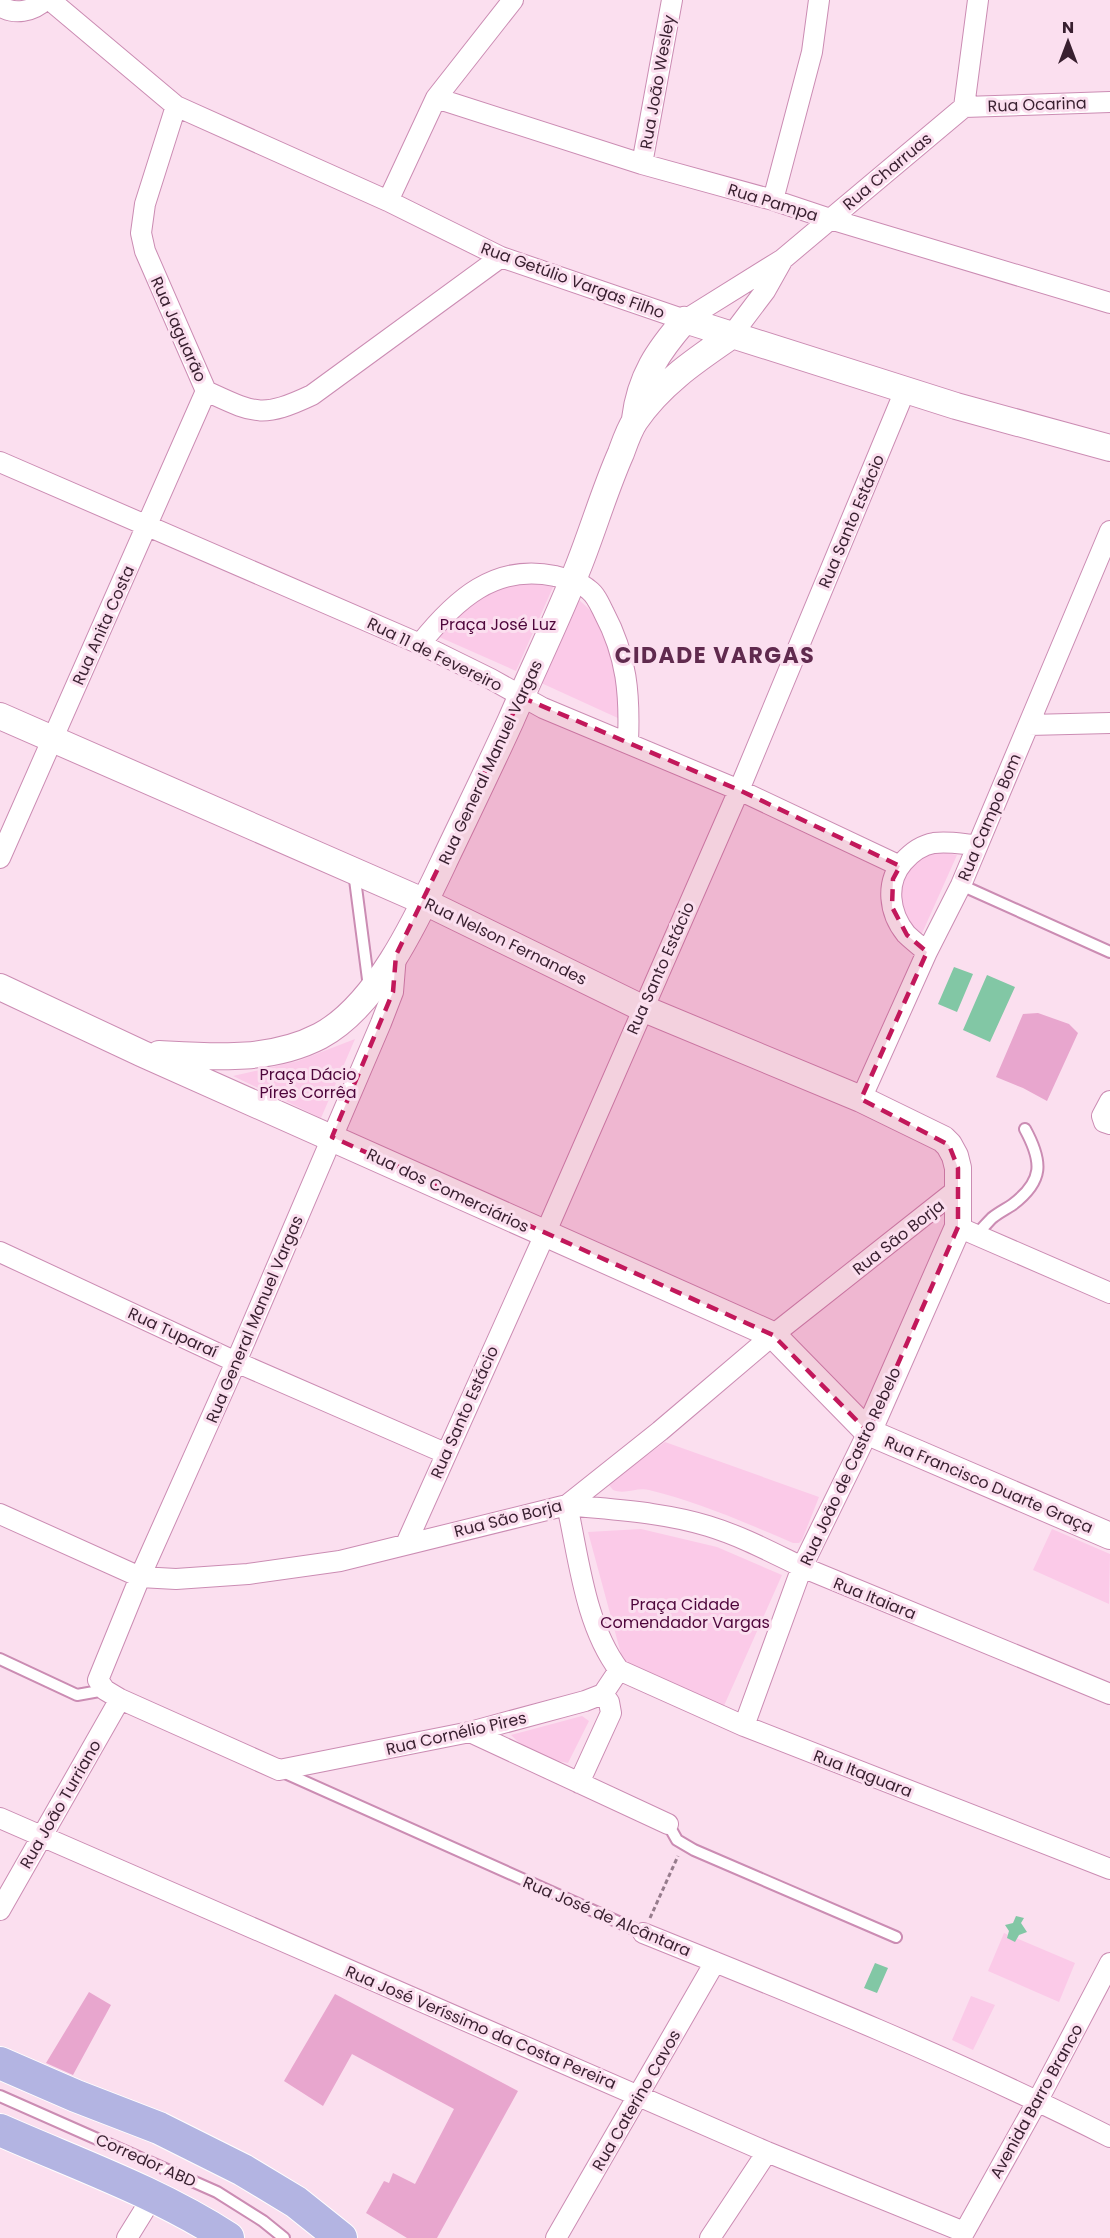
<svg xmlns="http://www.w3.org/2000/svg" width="1110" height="2238" viewBox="0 0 1110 2238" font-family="Poppins,sans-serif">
<rect width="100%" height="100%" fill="#fbdfef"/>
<!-- green -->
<path fill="#fbcae8" d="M525,582l28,5 -37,84 -79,-35 43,-43z
M576,597c6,6 13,11 17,17 23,30 23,70 27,105l-81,-37z
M937,851l20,4 -38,85 -18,-20 -2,-36 16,-24z
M355,1039l-34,79 -88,-42 65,-15z
M665,1442l154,55 -17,43 -3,3h-6c-47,-20 -94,-41 -144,-53 -12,-3 -24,5 -36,0l-4,-5 2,-3z
M641,1529l76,18 65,28 -59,133 -99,-43 -36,-133z
M1052,1529l58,25 -1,50 -76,-34z
M582,1716l7,5 -21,42c-20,-3 -43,-13 -57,-28z
M1004,1933l71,30 -16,39 -71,-31z
M971,1996l24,9 -22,45 -21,-10z"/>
<!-- water -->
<path fill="#82c7a5" d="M954,967l19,7 -16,38 -19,-8z
M987,975l28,12 -25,55 -27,-12z
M1016,1916l8,2 -3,5 6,9 -8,3 -4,7 -8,-4 2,-7 -4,-6 8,-2z
M875,1963l13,5 -11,25 -13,-5z"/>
<!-- building -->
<path fill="#e8a6ce" d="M1038,1013l31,11 9,9 -31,68 -24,-13 -27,-11 27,-63z
M89,1992l22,13 -38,70 -27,-12z
M335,1994l183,97 -81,147h-30l-41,-25 18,-32 5,2 4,-10 22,11 39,-75 -102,-55 -29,52 -39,-25z"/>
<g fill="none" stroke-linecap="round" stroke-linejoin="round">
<defs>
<path id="service" d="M354,872l15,115
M961,885l149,67
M976,1235c6,-6 11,-12 16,-17 6,-5 14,-9 20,-13 32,-24 31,-43 13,-76
M0,1659l77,36 28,-5
M283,1772l360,161
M668,1824l9,16 17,10 202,87
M0,2096l217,96 46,29 21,17"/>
<path id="minor" d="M50,0l126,106 212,95 113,56 184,63 98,-61 181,-152
M0,6c14,9 33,6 45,-6
M436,98l206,66 131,36 57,19 280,84
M176,106l-31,98 -4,29 4,18 61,140c48,22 55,28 106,4l189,-138
M964,107l146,-5
M964,107l14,-107
M642,164l30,-164
M773,200l39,-148 7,-52
M388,201l48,-103 77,-98
M731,336l34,-45 18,-32
M0,462l420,182 71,35 52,29 196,82 161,76
M420,644c35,-44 75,-81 135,-68 12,3 25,6 34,14 7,5 11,15 15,23 23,43 26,82 24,129
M1029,725l81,-2
M0,858l206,-467
M927,952c-7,-6 -15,-12 -21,-18 -17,-21 -21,-51 -3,-72 8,-9 19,-17 31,-19 14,-2 28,1 42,2
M396,955l-3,37 -12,31 -145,339 -96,215 -42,103 7,10 15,9 159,71 191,-38 115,-31 18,-7 16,-24
M861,1099l66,-147 34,-67 149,-354
M1110,1101l-8,15 2,6 6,2
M958,1227l152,66
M0,1252l236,110 209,91
M0,1514l140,63 36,2 72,-5 92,-13 227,-56 93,-74 113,-96 186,-147
M406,1544l139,-310 194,-444 167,-402
M1110,1694l-308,-127c-31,-15 -61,-31 -94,-41 -45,-14 -94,-16 -141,-21 12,54 18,120 52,165l125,56 366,143
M744,1726l58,-159 66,-135
M470,1732l198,92
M579,1783l32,-70 -2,-11 -6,-8
M0,1818l767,334 197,80
M0,1910l120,-211
M643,1933c157,63 315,127 467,204
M127,2238l26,-42
M556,2238l159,-276
M710,2238l57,-86
M961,2238l77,-138 72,-137"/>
<path id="tertiary" d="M635,419c5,-42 23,-68 50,-99l271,86 154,42
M0,716l425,186 217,106 219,91 82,40 6,6 6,11 3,12v59l-90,205
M0,987l143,67 630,281 95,97 242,104
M159,1054c54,3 111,8 161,-18 60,-32 101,-126 129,-185 21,-44 42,-87 62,-131 22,-51 48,-104 68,-155 15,-38 26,-76 42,-112 4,-11 8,-23 14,-32 25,-37 61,-61 96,-85"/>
<path id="primary" d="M0,2063l76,33 83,32 84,42 53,32 45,36
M0,2130c77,34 157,62 228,108"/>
</defs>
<!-- service casing -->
<use href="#service" stroke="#cb8cb3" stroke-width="14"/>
<!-- minor casing -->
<use href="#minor" stroke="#cb8cb3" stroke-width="22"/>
<!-- tertiary casing -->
<use href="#tertiary" stroke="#cb8cb3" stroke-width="28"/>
<!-- primary casing -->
<use href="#primary" stroke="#fff" stroke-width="34"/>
<!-- path -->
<path stroke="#967c8c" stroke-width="3" stroke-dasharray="4.5 3" stroke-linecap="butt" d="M650,1918l28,-62"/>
<!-- service -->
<use href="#service" stroke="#fff" stroke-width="10"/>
<!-- minor -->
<use href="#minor" stroke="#fff" stroke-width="20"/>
<!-- tertiary -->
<use href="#tertiary" stroke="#fff" stroke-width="26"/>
<!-- primary -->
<use href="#primary" stroke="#b3b4e2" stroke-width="32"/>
</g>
<!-- marked area -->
<path fill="#c2185b" fill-opacity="0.2" stroke="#c2185b" stroke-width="4.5" stroke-dasharray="12 8" stroke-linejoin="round" d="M521,697l218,93 161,76 -7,13 -1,28 15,28 20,17 -66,147 88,46 9,23v59l-90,205 -95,-97 -441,-198 61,-145 3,-37z"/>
<g text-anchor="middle" stroke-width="6" stroke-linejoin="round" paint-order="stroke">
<!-- street labels -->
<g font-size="16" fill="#381f2f" stroke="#fbdfef">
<text transform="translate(657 82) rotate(-80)" y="6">Rua João Wesley</text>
<text transform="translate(1037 104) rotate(-2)" y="6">Rua Ocarina</text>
<text transform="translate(887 171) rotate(-40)" y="6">Rua Charruas</text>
<text transform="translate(773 202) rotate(17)" y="6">Rua Pampa</text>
<text transform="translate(573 280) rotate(20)" y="6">Rua Getúlio Vargas Filho</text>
<text transform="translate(179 329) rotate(66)" y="6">Rua Jaguarão</text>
<text transform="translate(851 521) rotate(-67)" y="6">Rua Santo Estácio</text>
<text transform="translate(103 625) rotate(-66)" y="6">Rua Anita Costa</text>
<text transform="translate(435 654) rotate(26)" y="6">Rua 11 de Fevereiro</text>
<text transform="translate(490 762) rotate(-65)" y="6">Rua General Manuel Vargas</text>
<text transform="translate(989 817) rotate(-67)" y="6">Rua Campo Bom</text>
<text transform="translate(506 941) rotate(26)" y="6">Rua Nelson Fernandes</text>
<text transform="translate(660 968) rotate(-66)" y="6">Rua Santo Estácio</text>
<text transform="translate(448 1190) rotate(25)" y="6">Rua dos Comerciários</text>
<text transform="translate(898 1237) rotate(-38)" y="6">Rua São Borja</text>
<text transform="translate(254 1319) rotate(-67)" y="6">Rua General Manuel Vargas</text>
<text transform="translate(173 1332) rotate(25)" y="6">Rua Tuparaí</text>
<text transform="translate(464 1412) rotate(-66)" y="6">Rua Santo Estácio</text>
<text transform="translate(850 1466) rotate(-65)" y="6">Rua João de Castro Rebelo</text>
<text transform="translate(989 1484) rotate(23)" y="6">Rua Francisco Duarte Graça</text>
<text transform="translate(508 1518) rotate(-14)" y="6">Rua São Borja</text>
<text transform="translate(875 1598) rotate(22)" y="6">Rua Itaiara</text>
<text transform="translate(456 1733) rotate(-13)" y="6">Rua Cornélio Pires</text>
<text transform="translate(863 1773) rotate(21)" y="6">Rua Itaguara</text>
<text transform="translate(60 1804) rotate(-60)" y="6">Rua João Turriano</text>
<text transform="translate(607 1916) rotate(23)" y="6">Rua José de Alcântara</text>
<text transform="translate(481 2027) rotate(23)" y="6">Rua José Veríssimo da Costa Pereira</text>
<text transform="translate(636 2100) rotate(-60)" y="6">Rua Caterino Cavos</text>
<text transform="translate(1036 2101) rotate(-61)" y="6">Avenida Barro Branco</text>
<text transform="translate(146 2160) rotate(24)" y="6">Corredor ABD</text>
</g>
<!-- park labels -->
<g font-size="16" fill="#4e063b" stroke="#fbdfef">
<text x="498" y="630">Praça José Luz</text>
<text x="308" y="1080">Praça Dácio<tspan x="308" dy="18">Píres Corrêa</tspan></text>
<text x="685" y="1610">Praça Cidade<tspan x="685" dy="18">Comendador Vargas</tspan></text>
</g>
<!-- district labels -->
<g font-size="22" font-weight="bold" letter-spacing="1.5" fill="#602a4e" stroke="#fbdfef">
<text x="715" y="663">CIDADE VARGAS</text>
</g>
</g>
<!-- north arrow -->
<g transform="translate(1068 42)" stroke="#fbdfef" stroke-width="4.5" paint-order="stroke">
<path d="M0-4.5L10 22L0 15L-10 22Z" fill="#381f2f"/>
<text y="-9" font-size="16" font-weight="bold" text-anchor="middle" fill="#381f2f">N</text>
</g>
</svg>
